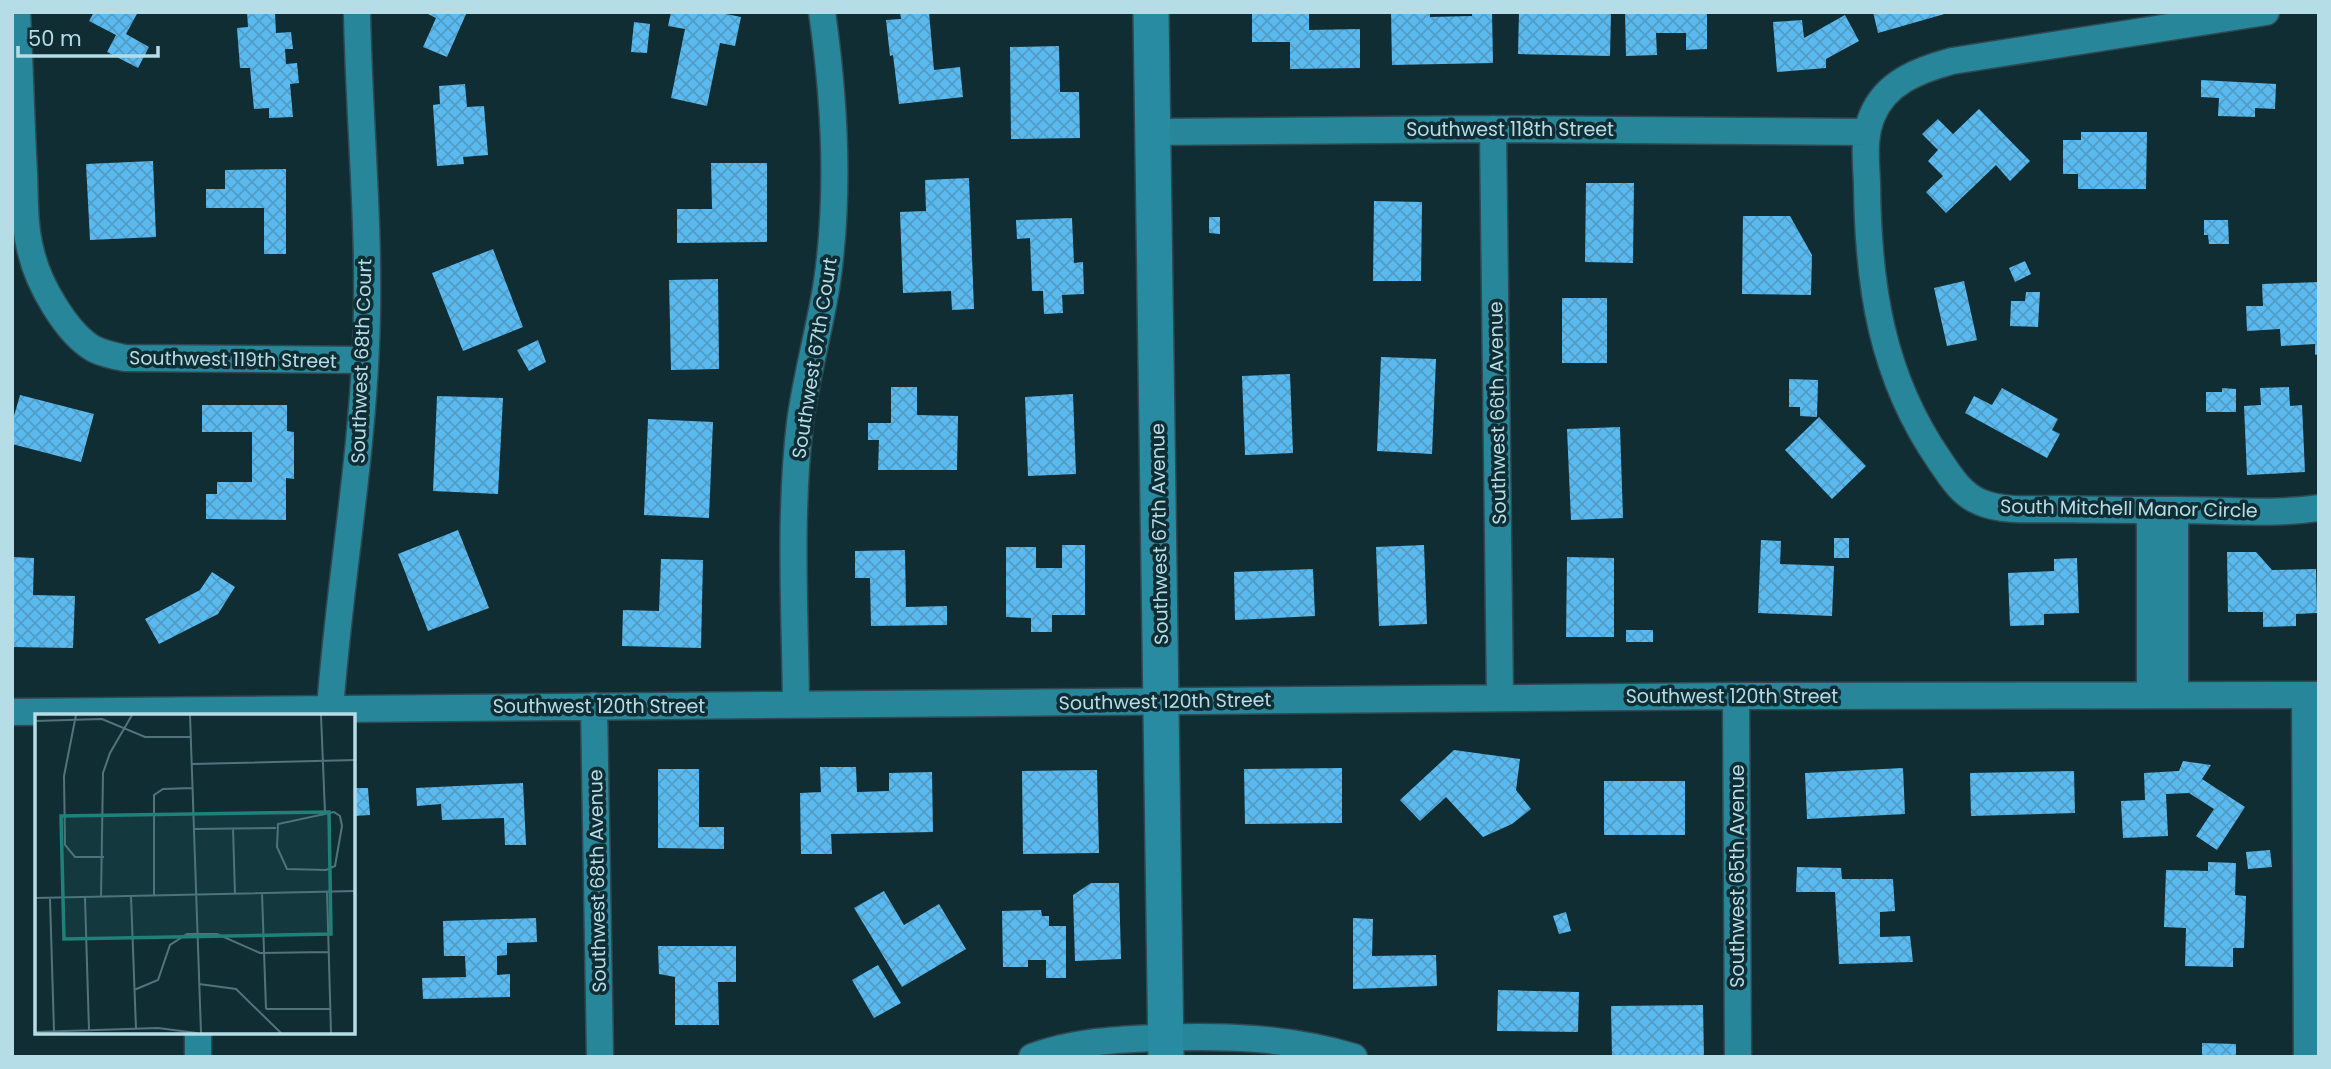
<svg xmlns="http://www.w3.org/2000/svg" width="2331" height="1069" viewBox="0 0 2331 1069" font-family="Poppins,sans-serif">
<defs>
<pattern id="building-cross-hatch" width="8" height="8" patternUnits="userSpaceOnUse" patternTransform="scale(1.75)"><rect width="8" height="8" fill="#5abaef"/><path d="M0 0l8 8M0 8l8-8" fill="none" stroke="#519cc5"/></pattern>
</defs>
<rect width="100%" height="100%" fill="#112d34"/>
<!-- building -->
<path fill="url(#building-cross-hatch)" d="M94,12h44l-12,22 23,13 -11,21 -31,-16 9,-17 -27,-14z
M247,12h28l1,21 15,-1 2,17h-8l1,15 11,-1 2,20 -9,1 3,33 -24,1v-10l-15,1 -4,-41h-10l-3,-40 11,-1z
M424,12h43l-20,45 -24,-10 13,-29z
M671,12h45l25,5 -6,29 -15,-3 -13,63 -36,-8 14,-69 -17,-3z
M900,12h29l5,58 26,-3 3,30 -64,7 -6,-49 -3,1 -4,-36 15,-1z
M1391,12h39v5l42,-1v-4h20l1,51 -101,2z
M1519,12h92l-1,44 -92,-2z
M1625,12h82v37l-21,1v-17h-30l1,22 -31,1z
M1873,12h75v1l-70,20z
M1252,14h57v16l51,-1v39l-70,1v-27h-38z
M1845,15l14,26 -33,18v9l-49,4 -4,-50 29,-2 2,18z
M634,22l16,2 -3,29 -16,-1z
M1059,46l1,46h19l1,46 -69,1 -1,-92z
M2201,80l75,4 -1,25 -20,-1v9l-37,-1 1,-18 -18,-1z
M465,84l2,23 17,-1 4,49 -25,2 1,7 -27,2 -4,-61 7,-1 -1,-18z
M1979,109l51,52 -20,20 -14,-16 -50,48 -20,-21 17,-16 -15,-15 10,-11 -16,-16 16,-15 15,15z
M2081,132h66l-1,57h-68v-15h-15v-34h18z
M153,161l3,76 -66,3 -4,-76z
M711,163h56v79l-90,1v-34h35z
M286,169v85h-22v-46h-58v-19h19v-19z
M969,178l5,131 -22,1 -1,-19 -48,2 -3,-81 26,-1 -1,-31z
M1586,183h48l-1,80 -48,-1z
M1374,201l48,1 -1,79h-48z
M1743,216h47l22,39 -1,40 -69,-1z
M1209,217h11v17l-11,-1z
M1072,218l2,45 9,-1 1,32 -22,1 1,18 -19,1 -1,-23h-11l-2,-53 -13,1 -1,-19z
M2204,220h24l1,24h-20l-1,-9h-4z
M493,249l30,78 -60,24 -31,-78z
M2025,261l6,13 -16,8 -6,-14z
M718,279l1,90 -48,1 -2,-90z
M1964,281l13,59 -30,6 -13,-58z
M2319,282v72l-4,1v-11l-34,2 -1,-17 -33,2 -1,-25h17l-1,-22z
M2026,292h14l-2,35 -28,-1 1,-25h14z
M1562,298h45v65h-45z
M538,340l8,22 -17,9 -12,-21z
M1381,357l55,2 -4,95 -55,-3z
M1290,374l3,79 -48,2 -3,-79z
M1789,379l29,1 -1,37 -17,-1v-9h-11z
M891,387h26v28l41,1 -1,54h-79l1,-30h-11v-17h23z
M2289,387l1,19 12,-1 3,67 -58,3 -3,-69 17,-1 -1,-17z
M2002,388l56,31 -6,11 8,4 -13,24 -82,-45 9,-17 18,9z
M2222,388l14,1v23h-30v-20h16z
M1073,394l3,80 -48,2 -3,-79z
M20,395l74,19 -13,48 -69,-18v-21z
M437,396l66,2 -5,96 -65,-3z
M202,405h85v26l7,1v47l-8,-1v42l-80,-1v-25h11v-12h35v-50h-50z
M1819,417l47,49 -34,33 -47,-49z
M648,419l65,3 -4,96 -65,-3z
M1620,427l3,91 -52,2 -4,-91z
M458,530l31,78 -61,23 -30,-77z
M1834,538h15v20h-15z
M1761,540l20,1 -1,23 54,2 -2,50 -74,-3z
M1062,545h23v70h-33v17h-21v-14l-25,-1v-70h30v21h26z
M1424,545l3,79 -48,2 -3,-79z
M905,550l1,57 41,-1v19l-76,1 -1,-48h-15v-27z
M2227,552h29l16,18 44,-1 1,44 -21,1v12l-33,1v-15h-35z
M12,557l22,1 -1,37 42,1 -2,52 -61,-1z
M1567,557l47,1v79h-48z
M2077,558l2,55 -35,1v11l-34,1 -2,-53 46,-2v-12z
M661,559l42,1 -2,88 -79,-2 1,-36 36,1z
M1313,569l2,47 -80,4 -1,-48z
M212,572l23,15 -17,27 -59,30 -14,-25 55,-29z
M1626,630h27v12h-27z
M1454,750l66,9 -4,31 15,19 -19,15 -29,13 -37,-40 -26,24 -20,-21z
M2183,761l28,4 -9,14 43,28 -28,43 -21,-14 18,-27 -25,-16 -23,1 2,42 -45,2 -2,-37 24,-1 -1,-27 35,-2z
M820,767h36l1,25 32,-1v-18l43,-1 1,60 -102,2 1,20h-31l-1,-61 21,-1z
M1342,768v55l-97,1 -1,-55z
M1903,768l2,46 -98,5 -2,-46z
M658,769h41v58h25v22l-66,-1z
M1097,770l2,83 -76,1 -1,-83z
M2074,771l1,42 -104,3 -1,-43z
M1604,781h81v54h-81z
M523,783l3,62h-21l-1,-27 -62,2 -1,-16 -24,2 -1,-18z
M354,788h14l2,27 -16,1z
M2270,850l2,17 -24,2 -2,-17z
M2208,862l28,1 -1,32 11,1 -2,52h-11v19l-48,-1 1,-38 -22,-1 2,-57 42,1z
M1797,867l44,1 1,11h51l2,32 -15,1v25l30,-1 3,26 -74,2 -4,-72h-39z
M1091,883h28l2,76 -46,2 -2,-66z
M884,891l20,34 35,-21 27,45 -64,38 -48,-79z
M1041,910l1,6h7v10h17v52h-20v-18h-18v7h-25l-1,-56z
M1566,912l5,19 -12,3 -6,-18z
M536,918l1,24 -30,1v12l-10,1v19l13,-1v23l-87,2 -1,-21 44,-1 -1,-21h-21l-1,-35z
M1353,918l20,1 -1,37 64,-1 1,31 -84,3z
M658,946h78v36h-18l1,43h-44v-48l-16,-3z
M878,965l23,38 -27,15 -22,-38z
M1498,990l81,2 -1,40 -81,-1z
M1703,1005l1,52h-92l-1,-51z
M2202,1043l34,1v13h-34z"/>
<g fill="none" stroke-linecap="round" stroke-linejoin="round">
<defs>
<path id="minor" d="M17,12c3,54 4,107 7,161 1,25 0,54 7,79 7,31 35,81 63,97 10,5 20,7 31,9l240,2
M2266,12l-314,49c-33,9 -66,21 -80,55 -9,21 -6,45 -5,68 1,101 14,192 73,277 10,15 22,34 40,41 23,10 54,7 79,7 39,1 78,1 117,1 47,0 96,5 143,-2
M1493,129l7,569
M1153,132l340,-3 373,3
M2150,694v-184
M2175,694v-184
M2305,695l2,362
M1736,696l2,361
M796,704c-1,-93 -7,-188 4,-281 6,-47 20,-94 27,-141 13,-90 8,-180 -5,-270
M594,706l6,351
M330,709c9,-122 31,-242 36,-364 5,-111 -7,-222 -9,-333
M12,712l1724,-16 583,-1
M198,1032v25
M1032,1057c39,-15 79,-17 121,-19 67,-3 136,-1 201,19"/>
<path id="major" d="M1151,12l15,1045"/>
</defs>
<!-- minor casing -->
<use href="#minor" stroke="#2f4951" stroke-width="29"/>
<!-- major casing -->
<use href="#major" stroke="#2f4951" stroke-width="38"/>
<!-- minor -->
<use href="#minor" stroke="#27869a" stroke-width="26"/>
<!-- major -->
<use href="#major" stroke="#298ba1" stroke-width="35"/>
</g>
<g text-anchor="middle" stroke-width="7" stroke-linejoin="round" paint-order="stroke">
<!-- street labels -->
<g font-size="19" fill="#b5dde8" stroke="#112d34">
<text x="1510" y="136">Southwest 118th Street</text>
<text transform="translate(814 358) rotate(-81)" y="7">Southwest 67th Court</text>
<text transform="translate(233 359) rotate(1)" y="7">Southwest 119th Street</text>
<text transform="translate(361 361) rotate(-88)" y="7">Southwest 68th Court</text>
<text transform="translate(1497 413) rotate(-91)" y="7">Southwest 66th Avenue</text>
<text transform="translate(2129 508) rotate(1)" y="7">South Mitchell Manor Circle</text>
<text transform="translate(1159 534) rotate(-91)" y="7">Southwest 67th Avenue</text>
<text x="1732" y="703">Southwest 120th Street</text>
<text transform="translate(1165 701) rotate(-1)" y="7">Southwest 120th Street</text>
<text x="599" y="713">Southwest 120th Street</text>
<text transform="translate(1737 876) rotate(-90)" y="7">Southwest 65th Avenue</text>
<text transform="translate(597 881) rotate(-91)" y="7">Southwest 68th Avenue</text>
</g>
</g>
<!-- overview -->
<g transform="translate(35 714)">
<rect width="320" height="320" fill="#112d34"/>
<path fill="none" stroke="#53737c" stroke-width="2" d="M41,1l-12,61 1,69 10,12h29M155,1l11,318M286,1l4,98M0,7l67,-2 43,18h46M157,50l164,-4M299,98l6,4 2,10 -7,40 -9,4 -39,-1 -10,-22 1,-23zM198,114l2,66M159,115l82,-1M292,177l4,142M227,179l4,116M96,182l5,133M119,182v-101l9,-6 29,-1M66,183l2,-124 7,-20 22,-38M0,184l321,-7M50,184l4,132M15,185l4,132M164,270l37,5 45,44M99,276l24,-10 12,-35 17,-11h30l43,19 68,-1M231,295h64M0,318l123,-4 39,5"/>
<path fill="#20807a" fill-opacity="0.15" stroke="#20807a" stroke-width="3.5" d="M294,98l2,122 -267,5 -3,-123z"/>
<rect width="320" height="320" fill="none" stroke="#b5dde8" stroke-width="3.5"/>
</g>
<!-- border -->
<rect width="2331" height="1069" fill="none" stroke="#b5dde8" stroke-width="28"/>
<!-- scale -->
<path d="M18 46v10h140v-10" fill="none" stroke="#b5dde8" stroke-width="3.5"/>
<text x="28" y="46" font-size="21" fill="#b5dde8" stroke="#112d34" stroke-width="5" paint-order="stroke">50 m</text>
</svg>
